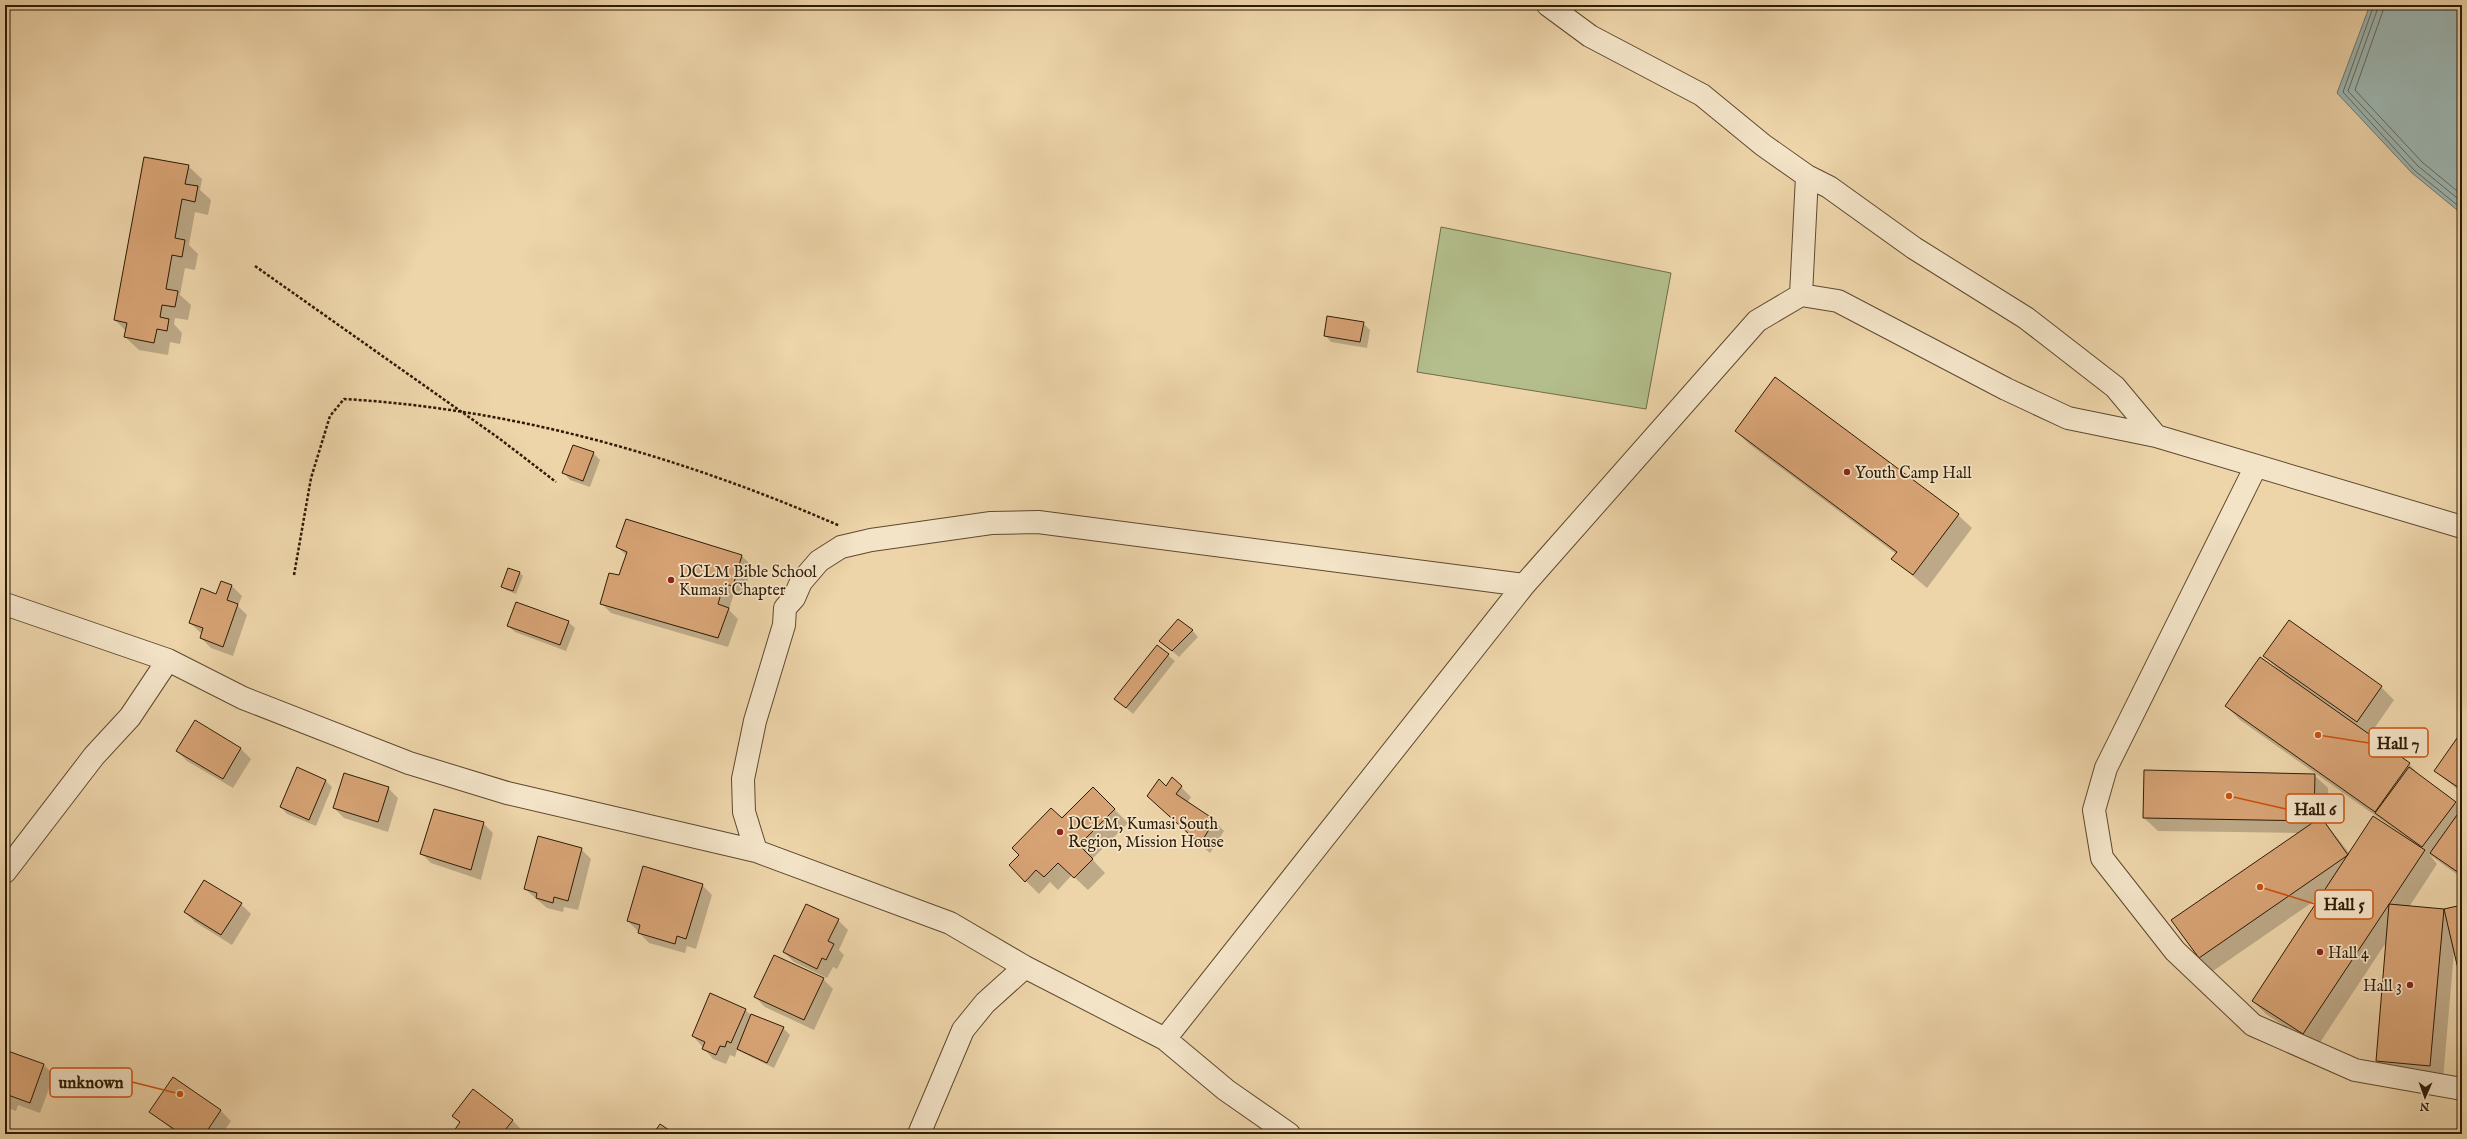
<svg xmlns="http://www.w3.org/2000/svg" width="2467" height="1139" viewBox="0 0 2467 1139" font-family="'IM FELL English',serif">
<rect width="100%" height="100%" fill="#edd4a9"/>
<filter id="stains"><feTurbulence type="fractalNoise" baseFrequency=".005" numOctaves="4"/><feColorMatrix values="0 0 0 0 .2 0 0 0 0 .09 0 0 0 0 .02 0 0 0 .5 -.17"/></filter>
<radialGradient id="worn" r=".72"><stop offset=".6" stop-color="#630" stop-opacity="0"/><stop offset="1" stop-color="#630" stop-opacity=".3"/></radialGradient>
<!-- green -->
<path fill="#b3be8c" stroke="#706c48" d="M1441,227l230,46 -25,136 -229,-37z"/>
<!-- water -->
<path fill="#9cb6b2" stroke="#70786d" d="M2370,5h92v209l-50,-41 -75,-80z"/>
<!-- shadow -->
<path fill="#0003" d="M188,166l14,13 -2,11 11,10 -3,15 -13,-3 -6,33 9,9 -3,16 -10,-2 -5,27 11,10 -3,15 -13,-2 -1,6 8,9 -2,11 -10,-2 -2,13 -29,-5 -14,-13 1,-6 -11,-11z
M1363,323l7,7 -3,18 -36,-6 -6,-7z
M1736,431l222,84 14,13 -45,60 -34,-29 3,-5 -147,-110z
M593,453l7,7 -10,27 -20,-7 -6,-7z
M617,547l125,9 10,10 -9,30 -9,-3 -5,17 9,9 -10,28 -117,-34 -10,-10 18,-26 8,-21z
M520,573l3,3 -7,18 -10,-4 -3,-3z
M222,582l10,4 10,10 -4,10 9,9 -14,41 -22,-8 -10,-10 1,-4 -12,-11 27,-28z
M568,622l7,6 -9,23 -51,-19 -7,-6z
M1192,630l6,7 -19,20 -18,-16z
M1158,647l17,14 -42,53 -17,-15z
M2264,656l117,31 13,13 -25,36 40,28 13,14 40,31v69l-32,-23 7,9 -28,43 36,5 17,-6v76l-8,-30 -11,127 -53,-5 -13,-13 10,-120 -70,106 -51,-33 -13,-13 70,-106 -110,76 -14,-13 99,-125 -140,-2 -14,-13 170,-43 14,13 -1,37 23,29 50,-21 -160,-113 -14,-14 54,-35z
M195,721l46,28 10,10 -18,29 -46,-27 -10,-10z
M2462,732v61l-27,-22z
M326,781l6,6 -16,39 -29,-12 -6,-7z
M1166,787h15l10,10 -4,6 27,18 10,10 -14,22 -62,-57z
M388,788l10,10 -10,34 -44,-14 -10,-10z
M1093,788l35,35 -36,36 13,14 -17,17 -16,-15 -14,15 -8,-8 -11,12 -29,-29z
M483,823l10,10 -12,47 -50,-17 -10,-10z
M581,849l10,10 -13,51 -14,-3 -1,5 -16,-4 -22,-19z
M702,885l10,10 -16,54 -9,-3 -2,7 -36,-10 -21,-22z
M241,904l10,10 -19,31 -37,-23 -10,-10z
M838,920l10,10 -9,20 5,5 -7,14 -4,-2 -6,11 -33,-16 -10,-10z
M774,956l49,23 10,10 -19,41 -49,-23 -10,-10z
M745,1010l6,5 32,13 7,7 -16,33 -37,-18 -2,7 -5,-2 -4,9 -13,-5 -20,-23z
M5,1051l39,14 10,10 -14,38 -22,-8 -2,6 -11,-4z
M173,1079l48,32 10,10 -9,13h-44l-28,-22z
M454,1116l58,4 10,10 -3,4h-61l3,-10z"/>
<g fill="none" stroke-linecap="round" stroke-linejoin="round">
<!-- shore -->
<path stroke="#65685c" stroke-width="1" d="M2374,5l-31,87 71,78 48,39
M2379,5l-31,86 70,75 44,36
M2385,5l-30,85 67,72 40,33"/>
</g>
<!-- building -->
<path fill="#d7a375" stroke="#2e1b05" d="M144,157l45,8 -4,19 13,2 -3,16 -13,-3 -7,39 10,2 -3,17 -10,-2 -6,34 12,2 -3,16 -13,-2 -2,12 9,2 -2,12 -10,-2 -3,14 -30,-6 3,-14 -13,-3z
M1327,316l37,6 -4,20 -36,-6z
M1775,377l184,137 -46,61 -22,-16 6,-7 -162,-121z
M573,445l21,7 -11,29 -21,-8z
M626,519l116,36 -9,31 -9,-2 -6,20 11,4 -11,30 -118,-34 9,-31 10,2 8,-23 -11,-5z
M508,568l12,4 -7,19 -12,-4z
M221,581l11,4 -5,15 11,4 -15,43 -23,-9 3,-10 -14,-5 12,-35 15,6z
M516,602l53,19 -9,24 -53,-19z
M1178,619l15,11 -21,21 -13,-10z
M2289,620l93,66 -25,36 -94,-66z
M1157,645l12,9 -43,54 -12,-9z
M2260,657l150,106 -35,49 -150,-106z
M195,720l46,28 -18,31 -47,-28z
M2462,731v59l-28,-19z
M297,767l29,13 -17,40 -29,-13z
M2409,767l47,35 -34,45 -47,-34z
M2144,770l171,4 -1,47 -171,-3z
M344,773l45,14 -11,35 -45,-14z
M1172,777l10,9 -6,8 39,26 -15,24 -53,-48 12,-17 7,7z
M1093,787l22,22 -36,36 14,14 -19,19 -16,-15 -14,14 -8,-7 -11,12 -16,-17 10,-10 -7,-7 39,-40 11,10z
M2462,808v67l-32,-22z
M434,809l50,13 -13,48 -51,-16z
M2373,816l52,34 -122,184 -51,-33z
M2321,817l27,38 -149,103 -28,-38z
M538,836l44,12 -14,53 -14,-4 -1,6 -17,-5 1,-5 -13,-4z
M643,866l60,18 -17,55 -9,-3 -2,8 -37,-11 2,-8 -13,-4z
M204,880l38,23 -21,32 -37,-23z
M806,904l33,15 -11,22 6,3 -8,16 -4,-2 -5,11 -34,-17z
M2389,904l55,5 -14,157 -54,-5z
M2462,905v81l-18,-77z
M774,955l50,23 -20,42 -50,-23z
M710,993l36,16 -15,34 -4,-2 -2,6 -5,-1 -4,9 -14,-6 3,-7 -13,-6z
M751,1014l33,13 -17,36 -30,-14z
M5,1050l39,14 -14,39 -22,-8 -3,7z
M173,1077l48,33 -16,24h-24l-32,-22z
M473,1089l40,31 -11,14h-45l-3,-3 6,-9 -8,-6z
M660,1124l15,10h-22z"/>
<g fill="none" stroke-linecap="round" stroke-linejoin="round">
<defs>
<path id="minor" d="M1548,5l42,31 112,59 61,50 44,31 22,11 85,61 112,70 89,69 41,49
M1801,295l6,-119
M2256,466l-150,302 -12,42 8,48 73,93 78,74 102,45 107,19
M5,604l163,56 75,38 166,65 98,30 249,58 194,72 75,44 140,72 61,51 63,44
M756,851l-12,-39 -1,-33 12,-58 29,-96 1,-17 9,-10 7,-16 18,-21 22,-14 30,-7 120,-17 47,-1 486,63
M5,872l89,-116 36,-39 38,-57
M1165,1039l359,-454 233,-264 44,-26 37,6 168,88 62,29 88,18 306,91
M919,1134l44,-104 22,-27 40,-36"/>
</defs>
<!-- minor casing -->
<use href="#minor" stroke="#5e492e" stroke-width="24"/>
<!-- path -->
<path stroke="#2e1b05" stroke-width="2.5" stroke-dasharray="3 2" stroke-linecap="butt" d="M255,266l245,173 56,43
M294,575l17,-97 19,-62 14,-17c172,10 338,58 496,127"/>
<!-- minor -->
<use href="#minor" stroke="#f3e3c7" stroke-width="22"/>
</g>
<!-- markers -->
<g fill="#8f2418" stroke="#f3e3c7" stroke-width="1.5">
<circle cx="1847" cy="472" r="4"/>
<circle cx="671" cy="580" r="4"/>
<circle cx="1060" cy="832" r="4"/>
<circle cx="2320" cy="952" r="4"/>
<circle cx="2410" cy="985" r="4"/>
</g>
<g text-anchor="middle" stroke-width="3.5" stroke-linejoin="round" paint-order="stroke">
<!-- poi labels -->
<g font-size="16" fill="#2e1b05" stroke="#f3e3c7" text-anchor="start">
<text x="1855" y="478">Youth Camp Hall</text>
<text x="679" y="577">DCLM Bible School<tspan x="679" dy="18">Kumasi Chapter</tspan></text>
<text x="1068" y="829">DCLM, Kumasi South<tspan x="1068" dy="18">Region, Mission House</tspan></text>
<text x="2328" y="958">Hall 4</text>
<text x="2402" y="991" text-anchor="end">Hall 3</text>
</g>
</g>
<!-- callouts -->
<path fill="none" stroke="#cc500b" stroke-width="1.5" d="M2318 735L2369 743M2229 796L2286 809M2260 887L2315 904M180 1094L132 1082"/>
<g fill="#cc500b" stroke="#f3e3c7" stroke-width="1.5">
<circle cx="2318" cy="735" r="4"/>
<circle cx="2229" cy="796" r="4"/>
<circle cx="2260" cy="887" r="4"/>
<circle cx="180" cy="1094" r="4"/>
</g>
<g fill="#f3e3c7" stroke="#cc500b" stroke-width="1.5">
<rect x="2369" y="728" width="59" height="29" rx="4"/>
<rect x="2286" y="794" width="58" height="29" rx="4"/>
<rect x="2315" y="890" width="58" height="29" rx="4"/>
<rect x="50" y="1068" width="82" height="29" rx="4"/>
</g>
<g font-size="17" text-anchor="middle" font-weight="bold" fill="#2e1b05">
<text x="2398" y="749">Hall 7</text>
<text x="2315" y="815">Hall 6</text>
<text x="2344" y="910">Hall 5</text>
<text x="91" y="1088">unknown</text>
</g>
<!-- margin -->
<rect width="2467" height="1139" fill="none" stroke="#edd4a9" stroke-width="20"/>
<rect x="6" y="6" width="2455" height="1127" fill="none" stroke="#2e1b05" stroke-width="2"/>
<rect x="10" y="10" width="2447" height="1119" fill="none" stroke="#2e1b05"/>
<!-- north arrow -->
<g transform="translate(2425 1097) rotate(182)" stroke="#f3e3c7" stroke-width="3" paint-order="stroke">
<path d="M0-3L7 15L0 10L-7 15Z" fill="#2e1b05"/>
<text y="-6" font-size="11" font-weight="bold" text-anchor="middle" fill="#2e1b05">N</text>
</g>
<rect width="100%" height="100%" filter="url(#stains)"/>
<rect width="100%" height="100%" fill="url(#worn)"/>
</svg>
